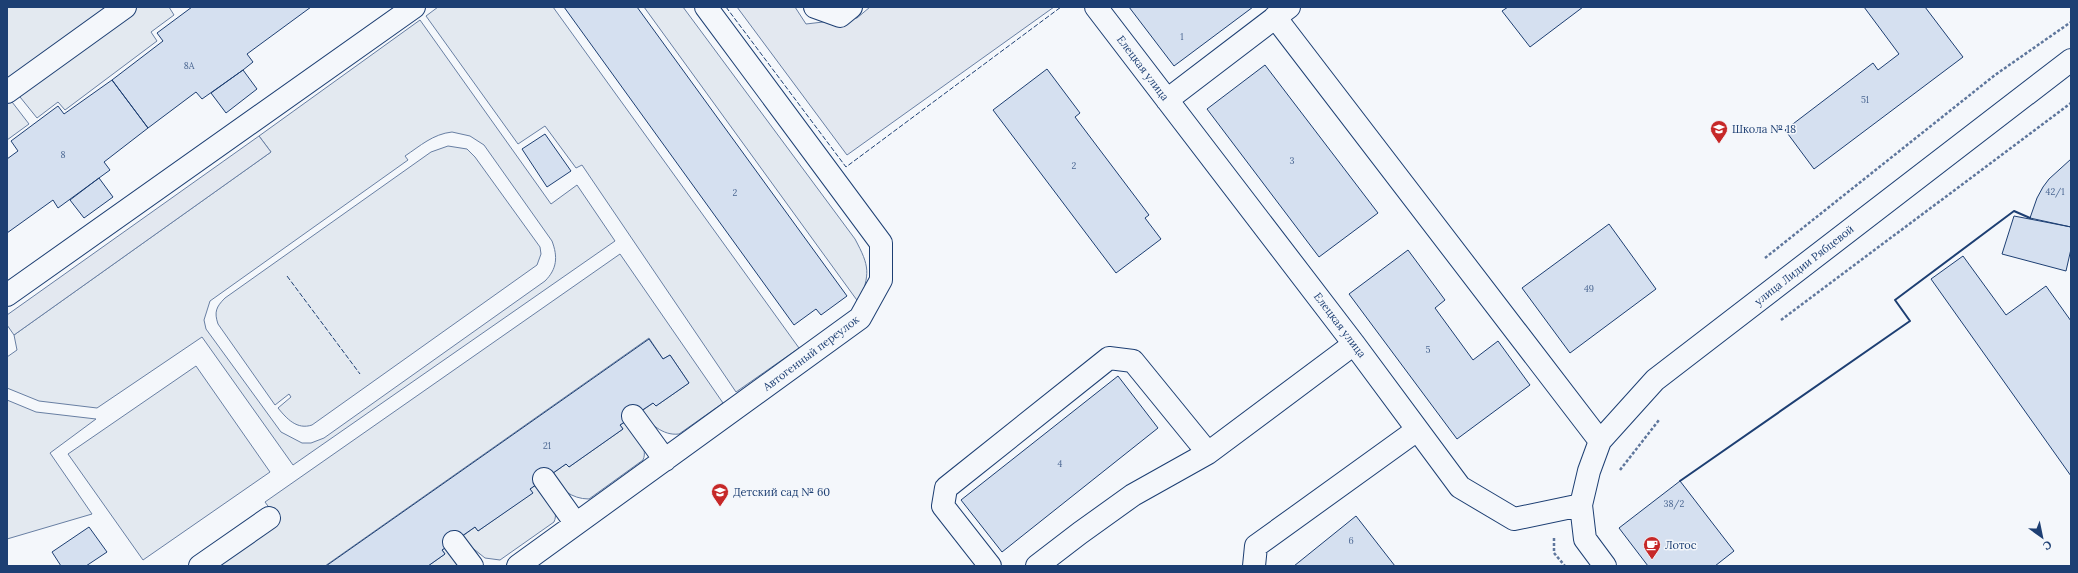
<svg xmlns="http://www.w3.org/2000/svg" width="2078" height="573" viewBox="0 0 2078 573" font-family="Lora,serif">
<rect width="100%" height="100%" fill="#f4f7fb"/>
<!-- green -->
<path fill="#e3e9f0" stroke="#687fa3" fill-rule="evenodd" d="M7,7h118l-118,85z
M134,7h35l5,8 -23,17 6,9 -92,69 -7,-8 -21,16 -21,-26z
M438,7h115l246,341 -63,44 -154,-227 -6,3 -31,-42 -27,18 -92,-128z
M644,7h39l172,232c15,28 15,34 4,64z
M420,20l131,184 26,-19 38,56 -322,224 -91,-128 -105,71 -58,-7 -32,-13v-31l10,-7 -3,-15 257,-183 -12,-16zM452,132l18,4 14,9 68,96c6,16 5,28 -7,40l-221,157 -13,5h-9l-21,-11 -75,-103 -2,-9 6,-19 198,-141 -3,-4c15,-10 28,-22 47,-24z
M9,98l20,26 -22,16v-41z
M448,146l19,3 8,8 65,90 1,7 -4,11 -225,160c-15,5 -25,-6 -34,-17l13,-11 -2,-3 -14,11 -57,-81c-4,-12 -2,-17 7,-26l206,-146z
M620,254l103,149 -44,31c-17,2 -28,-11 -40,-21l14,-10 3,3 33,-23 -19,-28 -7,4 -14,-21 -324,228h-110l64,-45 -14,-19z
M196,366l74,106 -127,88 -75,-106z
M7,400l29,12 60,7 -46,34 42,61 -85,25z
M627,421c7,11 22,26 16,39l-54,39c-18,0 -29,-11 -40,-23l17,-12 3,3 54,-38 -3,-4z
M539,483c7,11 21,26 15,39l-54,38 -15,-2 -25,-20 15,-11 3,4 54,-38 -2,-4z
M449,545l13,21h-34l17,-12 -3,-4z"/>
<!-- parking -->
<path fill="#e3e8f0" stroke="#687fa3" d="M737,7h58l11,17 51,-6 13,-11h184l-207,148z
M259,136l12,16 -257,183 -7,-10v-10z"/>
<!-- building -->
<path fill="#d5e0f0" stroke="#1d3f73" d="M192,7h119l-64,47 6,8 -10,8 -41,29 -6,-7 -48,36 -36,-48 51,-39 -6,-8z
M564,7h73l210,289 -26,19 -5,-6 -22,16z
M1129,7h124l-79,59z
M1508,7h75l-53,40 -28,-36z
M1864,7h61l38,50 -149,112 -29,-39 88,-67 5,7 21,-16z
M1265,65l113,148 -59,44 -112,-148z
M1047,69l33,44 -5,4 74,98 -4,3 16,21 -45,34 -123,-163z
M243,70l14,19 -31,24 -15,-20z
M112,80l36,48 -44,34 6,8 -11,8 -41,30 -5,-8 -46,33v-74l11,-8 -7,-10 47,-35 6,8z
M545,134l26,37 -24,16 -25,-38z
M2071,159v68l-41,-9 7,-20 6,-11 6,-8z
M99,178l14,19 -29,21 -14,-18z
M2014,216l57,11v22l-5,22 -64,-17z
M1609,224l47,65 -86,64 -48,-65z
M1408,250l37,50 -10,8 38,52 25,-19 32,44 -73,54 -108,-145z
M1963,256l43,59 40,-29 25,35v155l-140,-197z
M649,339l14,20 7,-4 19,28 -33,23 -3,-3 -33,22 3,4 -54,38 -3,-3 -36,25 3,4 -55,38 -3,-4 -33,23 3,4 -17,12h-102z
M1118,376l40,52 -156,124 -41,-52z
M1680,481l54,70 -19,15h-67l-29,-38z
M1356,516l39,50h-101z
M89,527l18,25 -21,14h-25l-9,-14z"/>
<g fill="none" stroke-linecap="round" stroke-linejoin="round">
<defs>
<path id="minor" d="M815,7l25,9 11,-9
M1096,7l258,337 106,143 54,32 67,-14
M1275,17l325,424
M7,92l118,-85
M1167,100l122,-93
M7,295l407,-288
M633,416l32,44
M544,479l32,45
M454,542l18,24
M200,566l69,-48
M518,566l342,-248 21,-38v-37l-175,-236
M990,566l-47,-60 3,-18 163,-130 24,3 75,92
M1037,566l43,-33 53,-38 75,-42 146,-109
M1254,566l2,-20 161,-116
M1605,566l-20,-27 -4,-34 8,-34 11,-30 55,-61 416,-320"/>
</defs>
<!-- minor casing -->
<use href="#minor" stroke="#1d3f73" stroke-width="24"/>
<!-- path -->
<path stroke="#5e769c" stroke-width="2.5" stroke-dasharray="3 2" stroke-linecap="butt" d="M1765,258l230,-183 76,-53
M1781,320l290,-217
M1620,470l39,-50
M1554,538v15l11,13"/>
<!-- minor -->
<use href="#minor" stroke="#f4f7fb" stroke-width="22"/>
<!-- fence -->
<path stroke="#1d3f73" stroke-width="1" stroke-dasharray="5 2" stroke-linecap="butt" d="M726,7l120,160 215,-160
M287,276l73,98"/>
<!-- wall -->
<path stroke="#1d3f73" stroke-width="2" d="M1680,481l230,-160 -15,-21 119,-89 16,7"/>
</g>
<!-- icons -->
<defs>
<symbol id="school-pin" viewBox="-11 -11 22 30"><path d="M0 17L-7.5 6A9.5 9.5 0 1 1 7.5 6Z" fill="#c62828" stroke="#f4f7fb"/><path d="M0-5L7-2L0 1L-7-2ZM-4 1L0 2.5L4 1V4Q0 6-4 4Z" fill="#fff"/></symbol>
<symbol id="cafe-pin" viewBox="-11 -11 22 30"><path d="M0 17L-7.5 6A9.5 9.5 0 1 1 7.5 6Z" fill="#c62828" stroke="#f4f7fb"/><path d="M-5.5-4.5H6V0H3Q3 3.5 0 3.5H-2.5Q-5.5 3.5-5.5 0ZM3-3.2v2h1.7v-2ZM-6 4.5H4V6H-6Z" fill="#fff"/></symbol>
</defs>
<g fill-rule="evenodd">
<use href="#school-pin" x="1709" y="119" width="20" height="27"/>
<use href="#school-pin" x="710" y="482" width="20" height="27"/>
<use href="#cafe-pin" x="1642" y="535" width="20" height="27"/>
</g>
<g text-anchor="middle" stroke-width="3" stroke-linejoin="round" paint-order="stroke">
<!-- number labels -->
<g font-size="9" fill="#4b6792">
<text x="1182" y="40">1</text>
<text x="189" y="69">8А</text>
<text x="1865" y="103">51</text>
<text x="63" y="158">8</text>
<text x="1292" y="164">3</text>
<text x="1074" y="169">2</text>
<text x="2055" y="195">42/1</text>
<text x="735" y="196">2</text>
<text x="1589" y="292">49</text>
<text x="1428" y="353">5</text>
<text x="547" y="449">21</text>
<text x="1060" y="467">4</text>
<text x="1674" y="507">38/2</text>
<text x="1351" y="544">6</text>
</g>
<!-- street labels -->
<g font-size="11" fill="#1d3f73" stroke="#f4f7fb">
<text transform="translate(1143 68) rotate(53)" y="4">Елецкая улица</text>
<text transform="translate(1804 265) rotate(-38)" y="4">улица Лидии Рябцевой</text>
<text transform="translate(1340 325) rotate(53)" y="4">Елецкая улица</text>
<text transform="translate(811 353) rotate(-37)" y="4">Автогенный переулок</text>
</g>
<!-- poi labels -->
<g font-size="11" fill="#1d3f73" stroke="#f4f7fb" text-anchor="start">
<text x="1732" y="133">Школа № 18</text>
<text x="733" y="496">Детский сад № 60</text>
<text x="1665" y="549">Лотос</text>
</g>
</g>
<!-- border -->
<rect width="2078" height="573" fill="none" stroke="#1d3f73" stroke-width="16"/>
<!-- north arrow -->
<g transform="translate(2042 537) rotate(147)" stroke="#f4f7fb" stroke-width="3" paint-order="stroke">
<path d="M0-3L7 15L0 10L-7 15Z" fill="#1d3f73"/>
<text y="-6" font-size="11" font-weight="bold" text-anchor="middle" fill="#1d3f73">С</text>
</g>
</svg>
